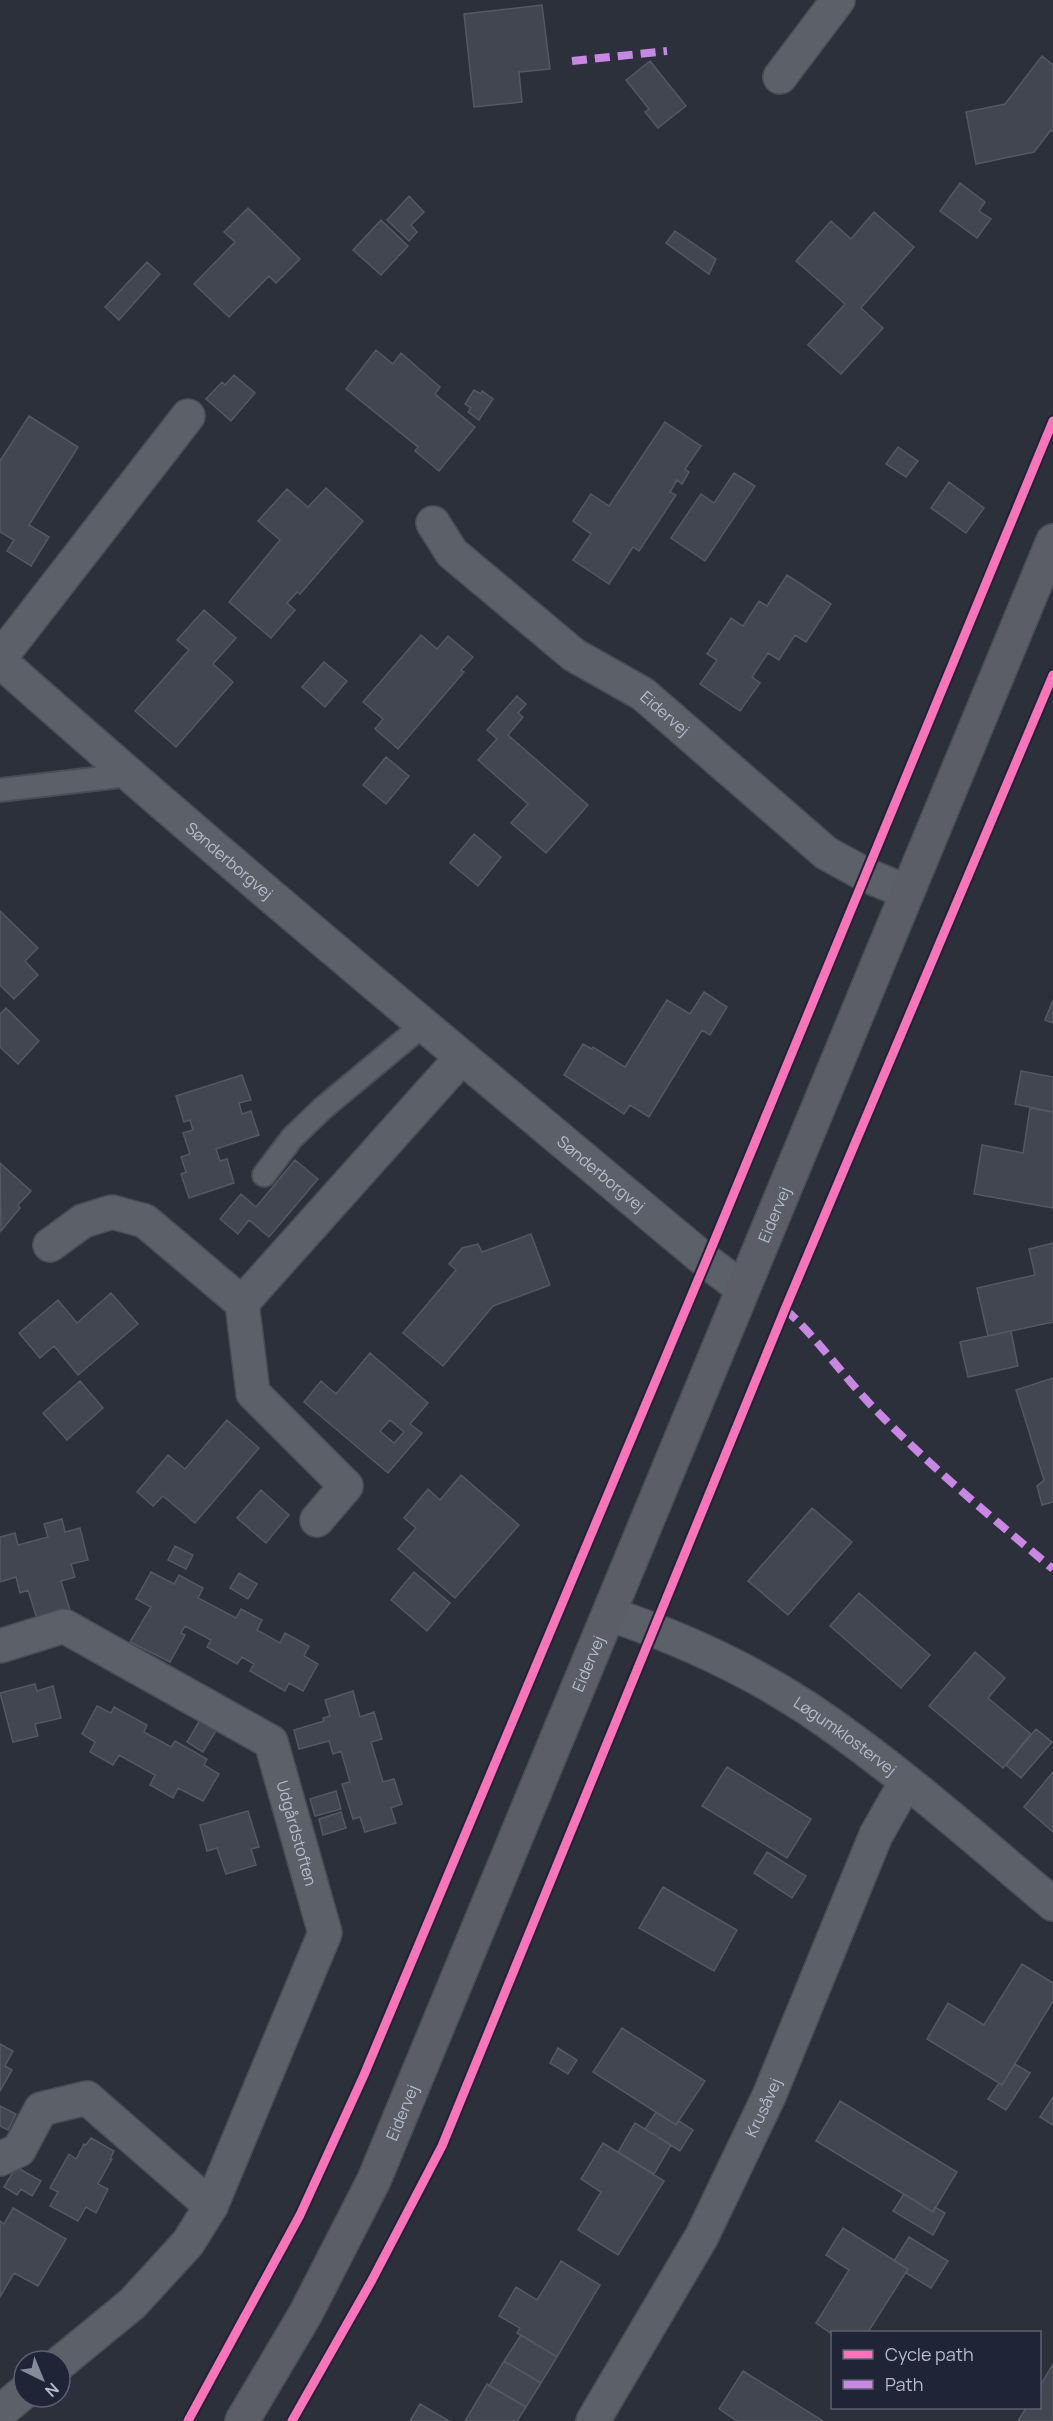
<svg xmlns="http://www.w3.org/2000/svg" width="1053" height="2421" viewBox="0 0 1053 2421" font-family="Manrope,sans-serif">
<rect width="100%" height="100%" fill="#2c303b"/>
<!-- building -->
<path fill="#424650" stroke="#545863" stroke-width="1.5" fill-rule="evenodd" d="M542,5l8,64 -31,3 3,30 -48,5 -10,-93z
M1042,56l11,9v67l-2,-2 -17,22 -58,12 -10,-52 39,-8z
M650,61l36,45 -28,22 -13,-16 4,-3 -23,-29z
M960,183l25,19 -6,9 12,8 -14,19 -37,-27z
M409,196l15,16 -13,13 6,7 -8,9 -22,-21z
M248,208l52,51 -24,24 -7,-7 -40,41 -35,-33 41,-42 -11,-10z
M874,212l40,35 -53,61 22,20 -42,46 -33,-29 37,-41 -49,-43 35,-40 20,18z
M381,220l27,26 -27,29 -28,-25z
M675,231l41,28 -7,15 -43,-31z
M147,262l13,12 -41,46 -14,-13z
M376,350l17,14 8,-11 39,34 -5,7 40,33 -36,44 -24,-20 3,-4 -72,-58z
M234,375l21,18 -24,28 -25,-22 16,-17 3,3z
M474,390l7,4 1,-3 11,8 -14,21 -11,-8 3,-4 -6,-4z
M29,416l49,31 -49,78 20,12 -18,29 -24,-15 7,-11 -14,-8v-71z
M665,422l36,24 -16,23 4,3 -7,12 -5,-4 -7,12 6,3 -37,56 -6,-4 -24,37 -36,-24 18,-26 -18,-13 18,-27 18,12z
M898,447l20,14 -12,16 -20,-13z
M734,473l21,13 -50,75 -34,-23 30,-44 13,9z
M949,482l35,26 -18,25 -35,-25z
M326,488l37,33 -63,73 -3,-2 -10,11 8,7 -24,28 -42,-36 51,-62 -22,-19 29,-32 21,18z
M787,575l44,29 -25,38 -11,-7 -16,25 -11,-7 -16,24 8,6 -20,28 -40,-27 17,-24 -10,-6 24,-36 12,8 16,-25 8,5z
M204,610l32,28 -23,26 20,18 -57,65 -41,-36 54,-61 -12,-10z
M421,635l16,14 11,-13 25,21 -12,13 3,2 -66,77 -23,-20 8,-10 -20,-17z
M324,662l23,19 -22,26 -23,-20z
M517,696l9,8 -8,9 5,4 -15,18 80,70 -42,48 -35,-30 17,-19 -50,-44 19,-21 -10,-9z
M386,757l23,19 -23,28 -23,-19z
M474,834l27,23 -23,29 -28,-23z
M0,911l38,37 -13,13 13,14 -24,24 -14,-14z
M704,992l23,15 -17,28 -8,-5 -53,87 -19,-12 -6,9 -60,-39 19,-31 9,5 1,-2 32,20 42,-67 23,14z
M1053,1000v23l-8,-3z
M6,1008l33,33 -21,23 -18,-17v-33z
M1021,1071l32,6v35l-38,-8z
M242,1075l9,25 -12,3 3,11 9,-3 8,24 -43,14 4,12 7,-2 7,24 -45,15 -8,-24 5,-2 -5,-15 9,-3 -7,-21 10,-3 -3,-10 -6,2 -8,-26z
M1030,1108l23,4v96l-79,-14 8,-49 41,8z
M295,1160l23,19 -49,58 -20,-17 -11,14 -18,-15 21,-25 15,13z
M0,1163l31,28 -13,14 2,3 -19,23z
M531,1234l19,51 -57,21 -50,60 -40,-33 53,-63 -7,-6 13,-16 16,-4 4,8z
M1053,1243v79l-65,14 -11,-48 58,-13 -6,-26z
M111,1293l27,31 -60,51 -24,-29 -14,12 -21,-25 39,-33 19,23z
M1011,1331l7,35 -50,11 -8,-35z
M370,1353l58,50 -18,21 12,9 -34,40 -84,-71 17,-21 15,13zM390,1420l14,12 -10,11 -14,-12z
M1053,1378v124l-11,3 -5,-19 7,-6 -28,-90z
M80,1381l23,27 -36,32 -24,-27z
M227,1420l32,28 -64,75 -32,-27 -10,10 -16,-14 31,-37 17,14z
M461,1475l58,50 -64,73 -57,-49 18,-21 -12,-10 24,-29 12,11z
M261,1490l28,25 -23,28 -29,-25z
M812,1508l40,34 -64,73 -40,-34z
M62,1519l3,13 15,-4 8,32 -17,4 4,13 -14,4 9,29 -33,9 -9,-29 -8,3 -4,-16 -16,5v-45l15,-4 3,12 30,-8 -4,-13z
M175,1546l18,9 -7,14 -18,-9z
M151,1572l23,12 5,-9 24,13 -5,10 38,20 5,-9 21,11 -5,10 23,13 5,-10 24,13 -5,10 14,8 -15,27 -14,-8 -4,8 -35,-20 4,-7 -12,-7 -5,7 -30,-17 4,-7 -26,-14 -4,7 4,2 -15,27 -40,-20 21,-35 -15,-8z
M414,1572l36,31 -23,28 -36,-31z
M239,1573l18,11 -9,15 -18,-11z
M859,1593l71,62 -29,33 -71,-62z
M975,1652l30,26 -17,20 43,36 -28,34 -74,-62z
M35,1684l2,7 16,-5 8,32 -26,6 3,12 -25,6 -13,-49z
M353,1691l7,26 14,-5 8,27 -11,3 12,40 11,-3 8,25 -11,4 5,15 -31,9 -5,-15 -7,2 -11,-35 8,-2 -9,-31 -8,3 -4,-13 -30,8 -5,-19 30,-9 -1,-3 7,-2 -5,-16z
M97,1706l14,7 3,-6 33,18 -3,7 27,15 4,-6 32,18 -3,6 15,9 -16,27 -25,-13 -5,10 -23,-13 5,-10 -36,-20 -6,10 -23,-13 5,-10 -13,-8z
M200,1720l17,9 -14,23 -16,-10z
M1036,1729l16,13 -31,36 -15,-13z
M727,1767l84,52 -24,39 -85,-52z
M1053,1772v60l-29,-25z
M336,1791l5,18 -26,7 -5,-17z
M248,1811l11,36 -8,2 5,16 -30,9 -9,-26 -10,3 -7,-26z
M341,1812l5,16 -23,7 -4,-16z
M767,1852l39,24 -14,22 -38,-25z
M663,1887l74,43 -23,41 -75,-43z
M1022,1964l31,19v18l-51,84 -75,-46 21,-36 36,22z
M622,2028l83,53 -29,44 -83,-53z
M0,2044l13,7 -8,15 7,4 -12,21z
M558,2048l19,12 -9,14 -18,-11z
M1015,2064l15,9 -24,37 -18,-11 11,-16 3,2z
M1053,2097v28l-13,-8z
M840,2101l117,71 -24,40 -117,-71z
M0,2106l16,8 -8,16 -8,-4z
M656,2112l20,13 3,-4 14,9 -13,21 -35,-22z
M635,2123l36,22 -17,29 -36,-22z
M91,2138l23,13 -4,8h2l-14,25 10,5 -12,24 -10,-6 -8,14 -28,-15 8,-14 -8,-4 19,-34 7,5 8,-15 2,1z
M603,2143l61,38 -46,74 -40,-25 23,-38 -20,-13z
M16,2167l25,14 -9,15 -11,-7 -4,6 -13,-8z
M904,2194l29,18 2,-5 10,6 -12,22 -40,-24z
M13,2208l53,31 -28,47 -24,-13 -14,24v-76l4,3z
M843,2228l65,41 -40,63 -36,2 -16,-11 33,-53 -23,-15z
M909,2237l39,24 -17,27 -25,-15 2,-4 -14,-8z
M561,2261l39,24 -43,72 -40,-24 3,-5 -21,-12 17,-29 21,13z
M521,2335l36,22 -16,26 -37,-22z
M504,2361l37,22 -15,24 -37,-21z
M1053,2364v57h-35l8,-13h14v-22z
M743,2371l80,50h-86l-18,-12z
M487,2384l39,23 -9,14h-52z
M420,2404l29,17h-39z"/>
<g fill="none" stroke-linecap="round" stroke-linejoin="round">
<defs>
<path id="lane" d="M0,790l128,-15
M264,1175l28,-37 31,-30 100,-83"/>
<g id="street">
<path d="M780,77l58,-77"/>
<path id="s1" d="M433,523l19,30 122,102 69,39 183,159 40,22 41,17"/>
<path d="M0,658l188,-242"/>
<path id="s2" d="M0,661c231,205 469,402 706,600l36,27"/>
<path d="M50,1245l33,-24 29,-9 33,9 97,82"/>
<path d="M317,1520l29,-34 -93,-93 -11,-90 220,-246"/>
<path id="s3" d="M609,1614c69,23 137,54 198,94 87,58 166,129 246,196"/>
<path id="s4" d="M0,1646l64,-20 207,116 54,191 -114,273 -23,37 -56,61 -72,59"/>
<path d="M0,2159l19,-9 22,-41 46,-11 124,108"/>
<path d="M0,2412l24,-20"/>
<path id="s5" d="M593,2421l109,-185 67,-140 107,-261 30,-53"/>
</g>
<g id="secondary">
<path id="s6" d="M242,2421l64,-108 68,-133 679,-1639"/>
</g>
</defs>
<!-- lane casing -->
<use href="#lane" stroke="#4a4d55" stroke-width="26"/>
<!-- street casing -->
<use href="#street" stroke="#4a4d55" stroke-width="36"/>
<!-- secondary casing -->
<use href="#secondary" stroke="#4a4d55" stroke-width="36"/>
<!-- lane -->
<use href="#lane" stroke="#5c6069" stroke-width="22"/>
<!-- street -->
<use href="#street" stroke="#5c6069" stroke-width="33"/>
<!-- secondary -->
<use href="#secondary" stroke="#5b5e67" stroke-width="33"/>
<!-- quiet -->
<path stroke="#c787e3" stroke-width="8" stroke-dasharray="15 8" stroke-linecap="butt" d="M572,61l95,-10
M785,1309c32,29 56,64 85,95 57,60 120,112 183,165"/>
<defs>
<path id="cycleway" d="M188,2421l112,-206 64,-140 342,-814 347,-840
M292,2421l80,-141 70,-134 343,-837 268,-634"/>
</defs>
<!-- cycleway casing -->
<use href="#cycleway" stroke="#1f2536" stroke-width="13"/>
<!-- cycleway -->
<use href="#cycleway" stroke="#fb73b8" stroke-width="9"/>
</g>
<g text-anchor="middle" stroke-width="6" stroke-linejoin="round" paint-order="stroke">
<!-- street labels -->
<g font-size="16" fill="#b7bccb" stroke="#1f2536">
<text dy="6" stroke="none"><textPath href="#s1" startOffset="303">Eidervej</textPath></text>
<text dy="6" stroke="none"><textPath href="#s2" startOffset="304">Sønderborgvej</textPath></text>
<text dy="6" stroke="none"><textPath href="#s2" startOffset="790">Sønderborgvej</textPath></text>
<text dy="6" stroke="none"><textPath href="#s6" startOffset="1320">Eidervej</textPath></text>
<text dy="6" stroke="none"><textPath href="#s6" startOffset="834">Eidervej</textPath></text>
<text dy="6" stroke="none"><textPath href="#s3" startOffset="267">Løgumklostervej</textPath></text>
<text dy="6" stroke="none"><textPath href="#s4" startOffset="399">Udgårdstoften</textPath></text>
<text dy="6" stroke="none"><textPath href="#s5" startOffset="357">Krusåvej</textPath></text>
<text dy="6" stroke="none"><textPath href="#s6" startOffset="348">Eidervej</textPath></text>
</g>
</g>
<!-- legend -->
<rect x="831" y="2331" width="210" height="78" fill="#1f2536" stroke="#5c6172" stroke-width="1.5"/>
<rect x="843" y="2350" width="30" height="9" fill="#fb73b8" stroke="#5c6172" stroke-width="1.5"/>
<text x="885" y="2361" font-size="18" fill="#b7bccb">Cycle path</text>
<rect x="843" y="2380" width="30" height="9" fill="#c787e3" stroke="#5c6172" stroke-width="1.5"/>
<text x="885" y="2391" font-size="18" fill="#b7bccb">Path</text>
<!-- north arrow -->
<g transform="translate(42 2379) rotate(137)"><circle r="28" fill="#1f2536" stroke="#5c6172" stroke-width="1.5"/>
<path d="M0-4.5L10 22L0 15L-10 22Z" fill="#868b99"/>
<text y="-9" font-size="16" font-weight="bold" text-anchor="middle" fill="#b7bccb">N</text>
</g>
</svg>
